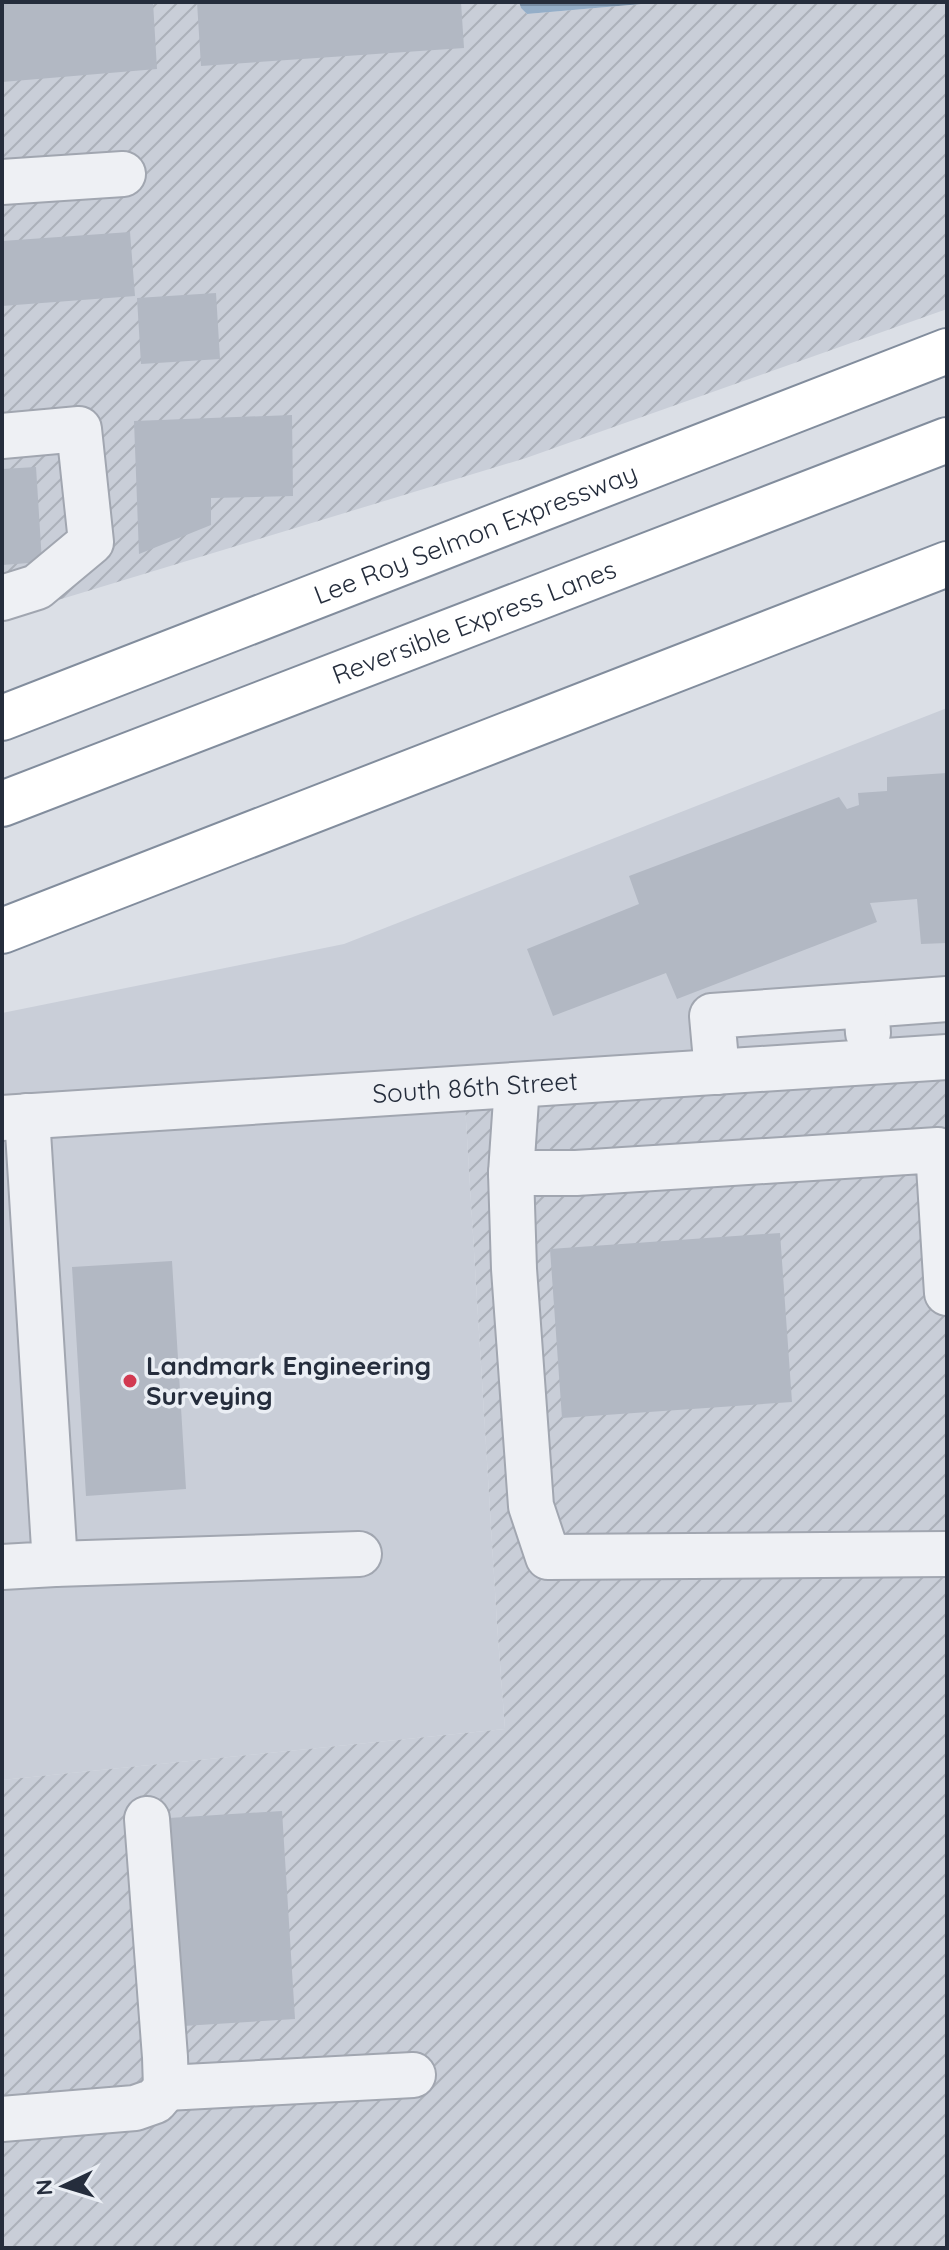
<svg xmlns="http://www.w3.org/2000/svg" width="949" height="2250" viewBox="0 0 949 2250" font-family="Quicksand,sans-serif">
<defs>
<pattern id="industrial-furrows" width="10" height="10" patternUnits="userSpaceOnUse" patternTransform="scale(2)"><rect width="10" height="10" fill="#c9ced8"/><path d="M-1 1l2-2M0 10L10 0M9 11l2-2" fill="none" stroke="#acb1ba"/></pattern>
<pattern id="water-rules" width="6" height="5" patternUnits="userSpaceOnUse" patternTransform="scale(2)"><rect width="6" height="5" fill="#94aec8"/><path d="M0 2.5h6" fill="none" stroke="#798ea4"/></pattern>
</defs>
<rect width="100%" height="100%" fill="#dbdfe6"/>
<!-- built -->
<path fill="#c9ced8" d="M947,708v332l-945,61v-88l342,-69z
M465,1105l32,519 8,105 -503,51v-645z"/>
<!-- industrial -->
<path fill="url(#industrial-furrows)" d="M2,2h517l2,6 6,6 137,-12h283v307l-421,149 -524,159z
M947,1074v1174h-945v-468l503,-51 -8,-105 -32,-519z"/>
<!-- water -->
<path fill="url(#water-rules)" d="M519,2h145l-137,12 -6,-6z"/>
<!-- building -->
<path fill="#b2b8c3" d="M2,2h151l4,67 -155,13z
M197,2h264l3,46 -263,18z
M130,232l5,64 -133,10v-65z
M216,293l4,66 -79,5 -4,-66z
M292,415l1,81 -82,2v27l-72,29 -5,-133z
M36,467l6,95 -40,3v-96z
M947,773v170l-26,1 -4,-45 -47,4 7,19 -200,77 -11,-26 -113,43 -26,-67 112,-45 -10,-28 210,-79 8,12 12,-4 -1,-12 29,-2v-14z
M780,1233l12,169 -230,16 -12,-169z
M172,1261l14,228 -100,7 -14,-229z
M282,1811l13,208 -112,7 -14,-208z"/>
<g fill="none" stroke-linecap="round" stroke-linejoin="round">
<defs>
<g id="minor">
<path d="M2,182l121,-8"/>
<path d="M2,436l77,-7 12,113 -54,45 -35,11"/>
<path d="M868,1033l-2,-28 81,-6"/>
<path d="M717,1072l-5,-56 154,-11"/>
<path d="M517,1085l-6,88h65l362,-23 9,143"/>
<path id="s1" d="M2,1118l945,-61"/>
<path d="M511,1173l3,96 17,237 17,51 399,-3"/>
<path d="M55,1564l304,-10"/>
<path d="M2,1567l53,-3 -28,-448"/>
<path d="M166,2088l247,-13"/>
<path d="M2,2119l133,-11 20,-7 11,-13 -1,-31 -18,-238"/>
</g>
<g id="highway">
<path id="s2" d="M2,718l945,-367"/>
<path id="s3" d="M2,804l945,-364"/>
<path d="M2,931l945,-367"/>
</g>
</defs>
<!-- minor casing -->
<use href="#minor" stroke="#a1a6b0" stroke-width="48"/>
<!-- highway casing -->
<use href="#highway" stroke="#828d9d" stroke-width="48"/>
<!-- minor -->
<use href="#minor" stroke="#eef0f4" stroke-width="44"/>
<!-- highway -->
<use href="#highway" stroke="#fff" stroke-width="44"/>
</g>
<!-- markers -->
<circle fill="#d23951" stroke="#eaeef4" stroke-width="3" cx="130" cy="1381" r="8"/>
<g text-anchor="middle" stroke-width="7" stroke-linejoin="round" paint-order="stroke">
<!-- street labels -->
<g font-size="26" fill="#252d3c" stroke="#eaeef4">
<text dy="9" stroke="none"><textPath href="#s2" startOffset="508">Lee Roy Selmon Expressway</textPath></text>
<text dy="9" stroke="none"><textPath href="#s3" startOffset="506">Reversible Express Lanes</textPath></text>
<text dy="9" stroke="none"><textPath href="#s1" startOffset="474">South 86th Street</textPath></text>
</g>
<!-- poi labels -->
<g font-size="26" font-weight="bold" fill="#252d3c" stroke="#eaeef4" text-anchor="start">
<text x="146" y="1375">Landmark Engineering<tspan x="146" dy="30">Surveying</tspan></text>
</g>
</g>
<!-- border -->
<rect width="949" height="2250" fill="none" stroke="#252d3c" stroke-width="8"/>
<!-- north arrow -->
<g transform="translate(64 2186) rotate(266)" stroke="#eaeef4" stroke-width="6" paint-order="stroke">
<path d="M0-6L14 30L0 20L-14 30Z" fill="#252d3c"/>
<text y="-12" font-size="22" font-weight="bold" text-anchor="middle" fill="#252d3c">N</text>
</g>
</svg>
